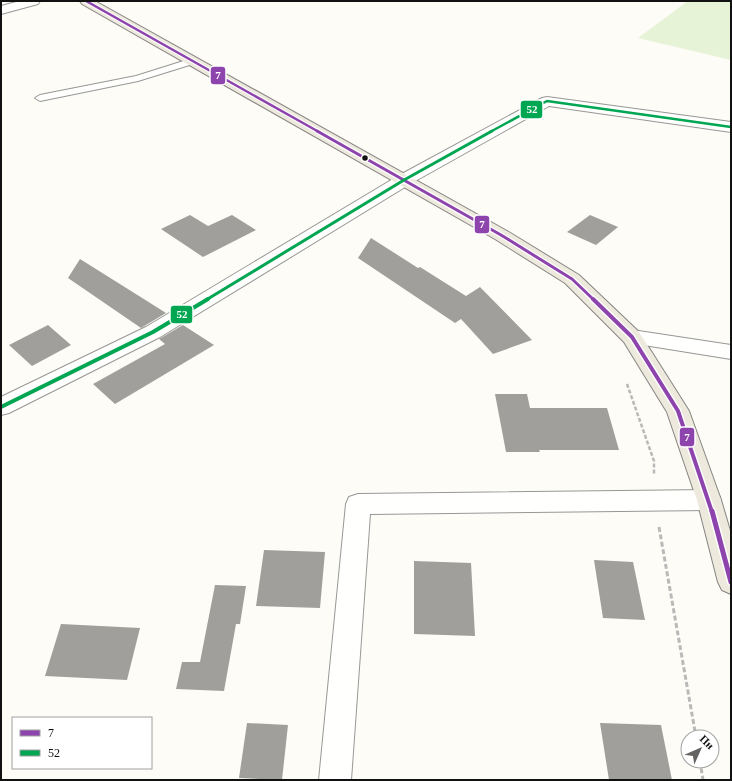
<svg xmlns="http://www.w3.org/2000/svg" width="732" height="781" viewBox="0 0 732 781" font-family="'Times New Roman',serif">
<rect width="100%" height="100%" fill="#fdfcf7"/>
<!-- green -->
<path fill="#e7f3d7" d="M688,1h43v59l-93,-22z"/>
<!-- building -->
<path fill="#a19f9c" d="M190,215l18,11 24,-11 24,15 -53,27 -42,-28z
M590,215l28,12 -22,18 -29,-13z
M371,238l47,30 2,-1 46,29 14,-9 52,53 -39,14 -32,-35 -6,4 -97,-65z
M80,259l67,42 19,12 -25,15 -73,-50z
M48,325l23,20 -39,21 -23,-21z
M183,325l31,20 -99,59 -22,-20 72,-40 -6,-5z
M495,394h32l3,14h77l12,42h-80l1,2h-34z
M264,550l61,2 -5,56 -64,-2z
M594,560l39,2 12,58 -42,-2z
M414,561l57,2 4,73 -61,-2z
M215,585l31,1 -6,38h-4l-12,67 -48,-2 6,-27h18z
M61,624l79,4 -13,52 -82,-4z
M247,723l41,2 -6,55 -43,-2z
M600,723l61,2 11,55h-63z"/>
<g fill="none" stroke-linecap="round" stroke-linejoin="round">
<defs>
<path id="service" d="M193,58l3,1 1,2 -1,2 -58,18 -98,20 -5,-3 5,-3 96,-19z"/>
<path id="minor" d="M20,1h20l-2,3 -37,10v-8z
M547,97l184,25v10l-182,-26 -139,78 -250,153 -151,76 -8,2v-18l145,-70 252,-151 144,-78z
M632,330l99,15v14l-106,-17 -3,-5 3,-5z
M709,490l9,3 3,7 -3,7 -9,3 -339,4 -19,266h-32l27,-276 3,-7 9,-3z"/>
<path id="primary" d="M80,1h15l412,230 72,44 60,57 50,79 32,89 10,34v60l-9,-4 -4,-8 -21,-82 -30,-88 -43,-70 -59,-59 -70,-44 -413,-235z"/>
</defs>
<!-- service casing -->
<use href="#service" stroke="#979795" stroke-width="2"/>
<!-- minor casing -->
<use href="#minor" stroke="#979795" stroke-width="2"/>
<!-- primary casing -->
<use href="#primary" stroke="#858482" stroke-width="2"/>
<!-- path-far1 -->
<path stroke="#b9b9b8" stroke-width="2.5" stroke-dasharray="4 2" stroke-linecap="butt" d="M627,384l27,77v13"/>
<!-- path -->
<path stroke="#b9b9b8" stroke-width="3" stroke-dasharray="5 2.5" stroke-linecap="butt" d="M659,527l37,210
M700,761l3,19"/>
<!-- service -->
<use href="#service" fill="#fffffe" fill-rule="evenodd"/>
<!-- minor -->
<use href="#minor" fill="#fffffe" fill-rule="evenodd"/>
<!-- primary -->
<use href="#primary" fill="#ede9dc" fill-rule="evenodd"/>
<defs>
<path id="bus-1-far3" d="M86,1l233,131"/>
<path id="bus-1-far2" d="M317,131l184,104 71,44 22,21"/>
<path id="bus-1-far1" d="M593,299l39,38 46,74 34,101"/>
<path id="bus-1" d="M712,511l19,71"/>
<path id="bus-2-far2" d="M490,132l57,-31 184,26"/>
<path id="bus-2-far1" d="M206,300l198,-120 88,-49"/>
<path id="bus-2" d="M1,407l152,-75 55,-33"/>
</defs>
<!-- bus-1-far3 casing -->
<use href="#bus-1-far3" stroke="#fff" stroke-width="4.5"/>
<!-- bus-1-far2 casing -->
<use href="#bus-1-far2" stroke="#fff" stroke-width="5.5"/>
<!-- bus-1-far1 casing -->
<use href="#bus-1-far1" stroke="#fff" stroke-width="7"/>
<!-- bus-1 casing -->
<use href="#bus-1" stroke="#fff" stroke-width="8"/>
<!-- bus-2-far2 casing -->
<use href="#bus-2-far2" stroke="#fff" stroke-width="4.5"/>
<!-- bus-2-far1 casing -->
<use href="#bus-2-far1" stroke="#fff" stroke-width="5.5"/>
<!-- bus-2 casing -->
<use href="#bus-2" stroke="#fff" stroke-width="7"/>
<!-- bus-1-far3 -->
<use href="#bus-1-far3" stroke="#8e44ad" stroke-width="2.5"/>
<!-- bus-1-far2 -->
<use href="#bus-1-far2" stroke="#8e44ad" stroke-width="3"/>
<!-- bus-1-far1 -->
<use href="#bus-1-far1" stroke="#8e44ad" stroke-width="4"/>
<!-- bus-1 -->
<use href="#bus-1" stroke="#8e44ad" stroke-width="5"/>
<!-- bus-2-far2 -->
<use href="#bus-2-far2" stroke="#00a651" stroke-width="2.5"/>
<!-- bus-2-far1 -->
<use href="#bus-2-far1" stroke="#00a651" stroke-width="3"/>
<!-- bus-2 -->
<use href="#bus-2" stroke="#00a651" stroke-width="4"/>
</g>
<!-- markers -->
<circle fill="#111" stroke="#fff" stroke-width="1.5" cx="365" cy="158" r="3.5"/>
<g stroke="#fff" stroke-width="1.5">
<rect x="210" y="66" width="16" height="19" rx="4" fill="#8e44ad"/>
<rect x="520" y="100" width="23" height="19" rx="4" fill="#00a651"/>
<rect x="474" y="215" width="16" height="19" rx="4" fill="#8e44ad"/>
<rect x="170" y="305" width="23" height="19" rx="4" fill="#00a651"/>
<rect x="679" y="427" width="16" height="20" rx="4" fill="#8e44ad"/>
</g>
<g font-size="11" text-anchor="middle" font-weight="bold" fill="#fff">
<text x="218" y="79">7</text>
<text x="532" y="113">52</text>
<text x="482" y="228">7</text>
<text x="182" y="318">52</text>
<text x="687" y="441">7</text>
</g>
<!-- border -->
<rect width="732" height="781" fill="none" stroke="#111111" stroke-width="4"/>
<!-- legend -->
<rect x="12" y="717" width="140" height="52" fill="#ffffff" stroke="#a0a0a0"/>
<rect x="20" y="730" width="20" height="6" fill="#8e44ad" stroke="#a0a0a0"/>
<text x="48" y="737" font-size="12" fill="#111111">7</text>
<rect x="20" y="750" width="20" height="6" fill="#00a651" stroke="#a0a0a0"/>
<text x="48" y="757" font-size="12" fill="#111111">52</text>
<!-- north arrow -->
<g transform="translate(700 749) rotate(45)"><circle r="19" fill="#ffffff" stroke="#a0a0a0"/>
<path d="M0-3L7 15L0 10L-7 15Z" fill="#646362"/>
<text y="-6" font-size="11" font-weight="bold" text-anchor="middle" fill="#111111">Пн</text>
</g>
</svg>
